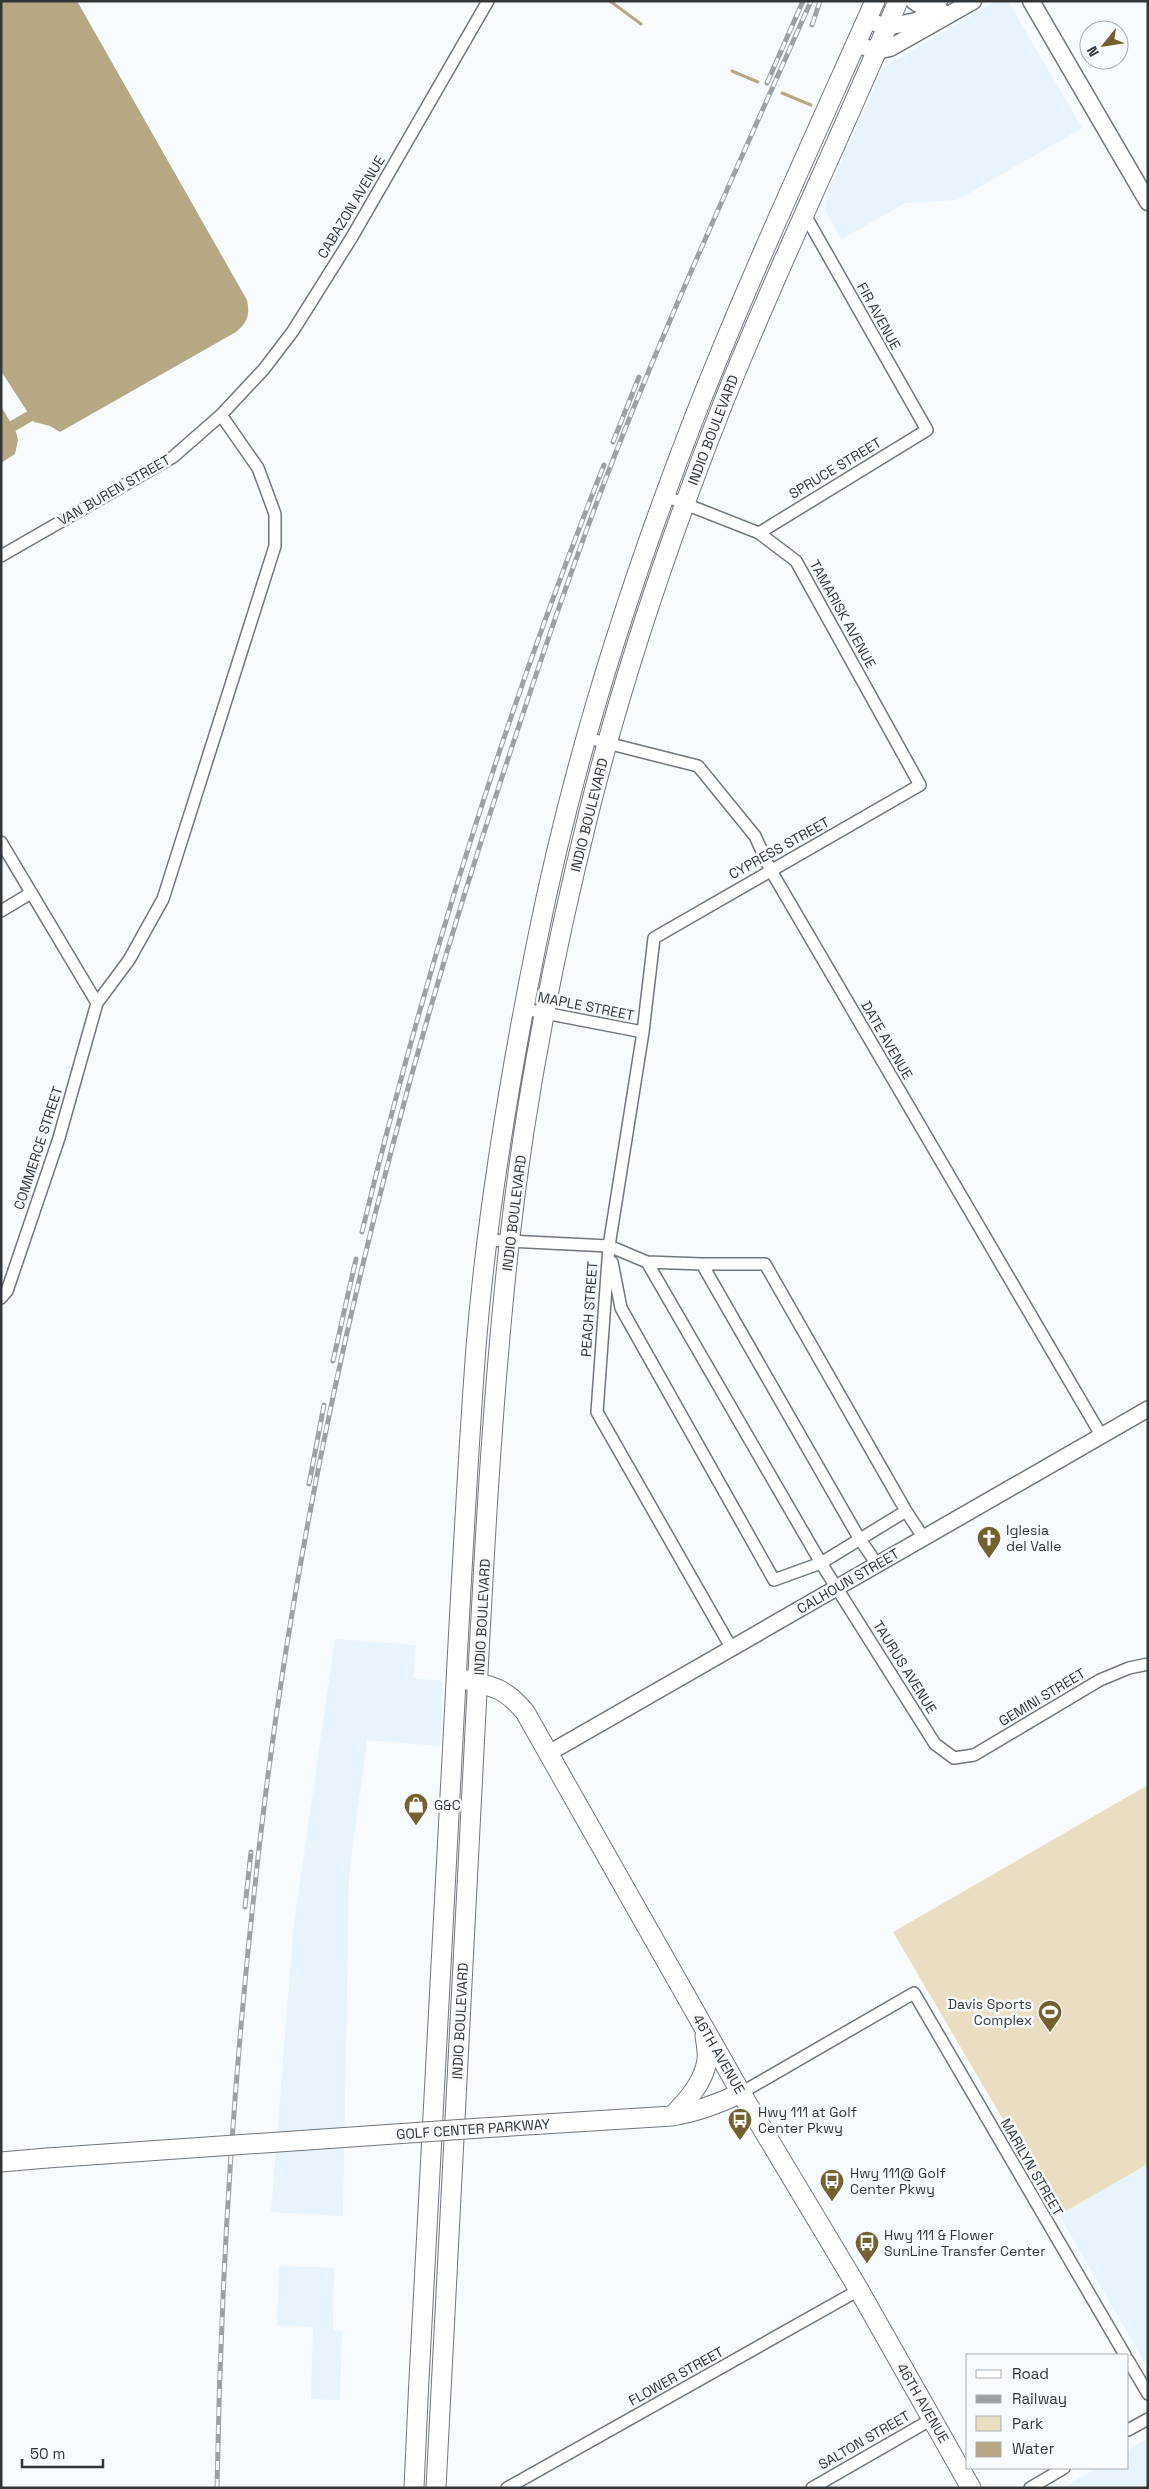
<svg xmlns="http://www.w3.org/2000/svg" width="1149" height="2489" viewBox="0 0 1149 2489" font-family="'Space Grotesk',sans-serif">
<rect width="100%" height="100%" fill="#f7fbfe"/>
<!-- built -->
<path fill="#e7f3fd" d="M996,1h12l74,127 -125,72 -52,3 -63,36 -17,-28 2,-18 56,-125z
M335,1639l81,6 -3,33 30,3 -3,65 -73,-6 -18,135 -6,341 -72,-4 23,-289z
M1148,2164v204l-89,-153z
M279,2266l55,2 -1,62 9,1 -2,69 -29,-1 2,-72 -36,-1z
M1148,2438v50h-85l34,-20h31v-18z"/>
<!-- green -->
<path fill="#e9dec1" d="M1148,1785v379l-89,51 -166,-283z"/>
<!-- water -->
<path fill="#b6a882" d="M1,1h76l170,299c3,14 1,22 -11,32l-176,100 -10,-6 -16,-4 -33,-51z
M1,406l15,26 2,8 -3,14 -14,9z"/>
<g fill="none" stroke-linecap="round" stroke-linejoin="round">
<!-- stream -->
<path stroke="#b6a882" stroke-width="3" d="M610,1l31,23
M732,71l26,11
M782,93l29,12"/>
<!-- canal -->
<path stroke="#b6a882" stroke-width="11" d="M13,426l17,-10"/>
<defs>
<path id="minor" d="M665,496l94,37 37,28 124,224 -266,153 -11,94 -34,214 -12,166 135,237
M759,533l168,-103 -122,-215
M1,556l172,-99 48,-42 43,-46 29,-38 59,-94 136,-236
M587,738l111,28 57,70 15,33 331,566
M1,842l96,161
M1,911l30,-18
M524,1009l119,23
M488,1240l121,6 38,16 55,2 157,274 18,26
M612,1262l9,46 153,272 47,-17 85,-52 -141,-247h-63
M647,1262l174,301 114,181 19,14 20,-3 126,-75 29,-12 19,-4
M1,1298l6,-7 52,-153 38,-135 32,-43 34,-61 112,-353v-32l-17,-46 -37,-53
M906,1511l17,26
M741,2093l173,-100 211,362
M1128,2360l20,34
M1128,2430l20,-11
M507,2488l352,-198
M812,2488l120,-69
M1030,2488l34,-20"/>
<path id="tertiary" d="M549,1753l599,-344"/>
<path id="secondary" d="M914,1c8,7 16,4 25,0
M1031,1l117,201
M866,20l21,7 29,-6 24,-11
M856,44l20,7 14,-3 83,-47"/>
<path id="primary" d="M467,1680c28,7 39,9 58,32l216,381 118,197 112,198
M672,2116c15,-15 32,-34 35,-56 1,-8 -1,-17 -2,-24
M481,2128l191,-12c25,-4 46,-12 69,-23
M1,2162l46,-4
M414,2488c10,-231 24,-462 36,-692 8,-150 15,-300 26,-449 11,-136 34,-272 61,-406 36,-180 92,-357 159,-528 55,-139 118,-275 179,-412
M436,2488c12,-240 25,-479 37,-718 9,-175 17,-351 36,-525 16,-145 44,-288 79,-429 35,-141 82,-279 136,-415 54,-135 118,-266 174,-400"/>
</defs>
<!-- minor casing -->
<use href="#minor" stroke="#6f767d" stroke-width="14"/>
<!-- tertiary casing -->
<use href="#tertiary" stroke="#6f767d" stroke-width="18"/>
<!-- secondary casing -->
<use href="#secondary" stroke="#6f767d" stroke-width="19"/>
<!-- primary casing -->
<use href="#primary" stroke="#6f767d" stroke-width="21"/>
<!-- minor -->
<use href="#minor" stroke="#fff" stroke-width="11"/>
<!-- tertiary -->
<use href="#tertiary" stroke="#fff" stroke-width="15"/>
<!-- secondary -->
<use href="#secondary" stroke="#fff" stroke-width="16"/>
<!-- primary -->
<use href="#primary" stroke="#fff" stroke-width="19"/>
<defs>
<path id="rail" d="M812,25l8,-24
M767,83l36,-82
M613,442l26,-65
M362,1232c63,-261 143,-518 242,-767
M333,1361l23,-102
M309,1484l15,-79
M245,1907l6,-55
M217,2488c4,-234 20,-466 49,-697 44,-348 128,-688 238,-1020 34,-103 68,-205 107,-306 61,-157 132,-310 200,-464"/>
</defs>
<!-- rail casing -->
<use href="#rail" stroke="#9ea1a4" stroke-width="5"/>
<!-- rail -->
<use href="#rail" stroke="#f7fbfe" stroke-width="3" stroke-dasharray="9" stroke-linecap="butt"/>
<defs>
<path id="primary-bridge" d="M47,2158l434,-30"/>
</defs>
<!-- primary-bridge casing -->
<use href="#primary-bridge" stroke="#6f767d" stroke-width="21" stroke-linecap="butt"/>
<!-- primary-bridge -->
<use href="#primary-bridge" stroke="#fff" stroke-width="19"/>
</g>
<!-- icons -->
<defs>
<symbol id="church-pin" viewBox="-11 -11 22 30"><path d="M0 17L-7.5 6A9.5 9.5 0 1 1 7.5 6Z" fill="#73612f" stroke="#f7fbfe"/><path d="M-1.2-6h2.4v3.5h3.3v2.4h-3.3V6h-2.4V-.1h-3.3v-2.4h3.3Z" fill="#fff"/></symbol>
<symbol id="shop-pin" viewBox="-11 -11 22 30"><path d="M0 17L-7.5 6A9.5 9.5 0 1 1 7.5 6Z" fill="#73612f" stroke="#f7fbfe"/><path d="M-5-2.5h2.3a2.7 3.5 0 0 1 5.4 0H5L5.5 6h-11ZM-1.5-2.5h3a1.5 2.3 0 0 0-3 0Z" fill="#fff"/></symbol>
<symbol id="stadium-pin" viewBox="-11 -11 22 30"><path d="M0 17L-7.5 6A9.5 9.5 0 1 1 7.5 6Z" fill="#73612f" stroke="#f7fbfe"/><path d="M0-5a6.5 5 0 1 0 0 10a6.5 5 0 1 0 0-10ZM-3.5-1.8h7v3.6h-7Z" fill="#fff"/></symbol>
<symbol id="bus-pin" viewBox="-11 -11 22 30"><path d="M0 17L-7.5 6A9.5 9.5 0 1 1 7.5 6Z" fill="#73612f" stroke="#f7fbfe"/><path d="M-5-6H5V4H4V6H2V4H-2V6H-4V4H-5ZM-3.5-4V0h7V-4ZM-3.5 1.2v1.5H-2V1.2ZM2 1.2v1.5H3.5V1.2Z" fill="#fff"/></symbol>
</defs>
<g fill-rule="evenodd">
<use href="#church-pin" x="975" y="1524" width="28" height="38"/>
<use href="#shop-pin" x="402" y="1791" width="28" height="38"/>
<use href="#stadium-pin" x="1036" y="1998" width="28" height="38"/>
<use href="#bus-pin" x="726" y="2106" width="28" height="38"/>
<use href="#bus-pin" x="818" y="2167" width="28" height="38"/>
<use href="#bus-pin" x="853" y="2229" width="28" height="38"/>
</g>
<g text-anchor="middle" stroke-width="5" stroke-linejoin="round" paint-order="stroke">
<!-- street labels -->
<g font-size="14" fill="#333639" stroke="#f7fbfe">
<text transform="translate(351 207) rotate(-59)" y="5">CABAZON AVENUE</text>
<text transform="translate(879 316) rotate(61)" y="5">FIR AVENUE</text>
<text transform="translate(713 430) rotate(-69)" y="5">INDIO BOULEVARD</text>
<text transform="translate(835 468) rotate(-31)" y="5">SPRUCE STREET</text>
<text transform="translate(114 490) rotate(-30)" y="5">VAN BUREN STREET</text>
<text transform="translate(843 614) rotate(61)" y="5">TAMARISK AVENUE</text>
<text transform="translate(589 815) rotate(-76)" y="5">INDIO BOULEVARD</text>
<text transform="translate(779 848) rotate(-29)" y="5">CYPRESS STREET</text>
<text transform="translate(586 1006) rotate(11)" y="5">MAPLE STREET</text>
<text transform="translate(887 1040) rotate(60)" y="5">DATE AVENUE</text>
<text transform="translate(38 1148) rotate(-72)" y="5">COMMERCE STREET</text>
<text transform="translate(514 1213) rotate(-83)" y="5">INDIO BOULEVARD</text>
<text transform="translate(589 1309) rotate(-86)" y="5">PEACH STREET</text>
<text transform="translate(848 1581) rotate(-30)" y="5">CALHOUN STREET</text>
<text transform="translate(482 1617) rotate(-87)" y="5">INDIO BOULEVARD</text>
<text transform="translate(905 1667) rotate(58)" y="5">TAURUS AVENUE</text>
<text transform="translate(1042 1697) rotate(-31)" y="5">GEMINI STREET</text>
<text transform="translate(460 2021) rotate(-87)" y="5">INDIO BOULEVARD</text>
<text transform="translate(719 2054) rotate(60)" y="5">46TH AVENUE</text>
<text transform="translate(473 2129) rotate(-4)" y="5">GOLF CENTER PARKWAY</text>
<text transform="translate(1032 2167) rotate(60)" y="5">MARILYN STREET</text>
<text transform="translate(676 2376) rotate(-29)" y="5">FLOWER STREET</text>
<text transform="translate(923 2403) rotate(60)" y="5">46TH AVENUE</text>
<text transform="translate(864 2440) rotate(-30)" y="5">SALTON STREET</text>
</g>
<!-- poi labels -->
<g font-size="14" fill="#333639" stroke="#f7fbfe" text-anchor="start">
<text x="1006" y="1535">Iglesia<tspan x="1006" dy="16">del Valle</tspan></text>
<text x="434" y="1810">G&amp;C</text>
<text x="1032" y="2009" text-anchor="end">Davis Sports<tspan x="1032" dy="16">Complex</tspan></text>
<text x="758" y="2117">Hwy 111 at Golf<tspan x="758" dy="16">Center Pkwy</tspan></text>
<text x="850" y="2178">Hwy 111@ Golf<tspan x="850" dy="16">Center Pkwy</tspan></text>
<text x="884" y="2240">Hwy 111 &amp; Flower<tspan x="884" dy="16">SunLine Transfer Center</tspan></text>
</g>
</g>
<!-- border -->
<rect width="1149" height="2489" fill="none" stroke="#333639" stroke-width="5"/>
<!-- legend -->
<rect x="966" y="2354" width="162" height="115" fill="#f7fbfe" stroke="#a9acaf"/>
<rect x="976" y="2370" width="25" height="8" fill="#ffffff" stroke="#a9acaf"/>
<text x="1012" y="2379" font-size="15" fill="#333639">Road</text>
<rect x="976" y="2395" width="25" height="8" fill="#9ea1a4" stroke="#a9acaf"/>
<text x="1012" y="2404" font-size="15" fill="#333639">Railway</text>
<rect x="976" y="2416" width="25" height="15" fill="#e9dec1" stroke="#a9acaf"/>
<text x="1012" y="2429" font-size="15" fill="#333639">Park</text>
<rect x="976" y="2442" width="25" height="15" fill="#b6a882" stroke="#a9acaf"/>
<text x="1012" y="2454" font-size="15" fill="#333639">Water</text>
<!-- north arrow -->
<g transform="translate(1104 45) rotate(240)"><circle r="24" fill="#f7fbfe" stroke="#a9acaf"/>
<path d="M0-4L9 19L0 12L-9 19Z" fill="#73612f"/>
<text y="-8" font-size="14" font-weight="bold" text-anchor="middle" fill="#333639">N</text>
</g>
<!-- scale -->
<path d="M22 2459v8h81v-8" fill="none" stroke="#333639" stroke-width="2.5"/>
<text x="30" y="2459" font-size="15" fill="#333639" stroke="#f7fbfe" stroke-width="4" paint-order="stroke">50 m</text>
</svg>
